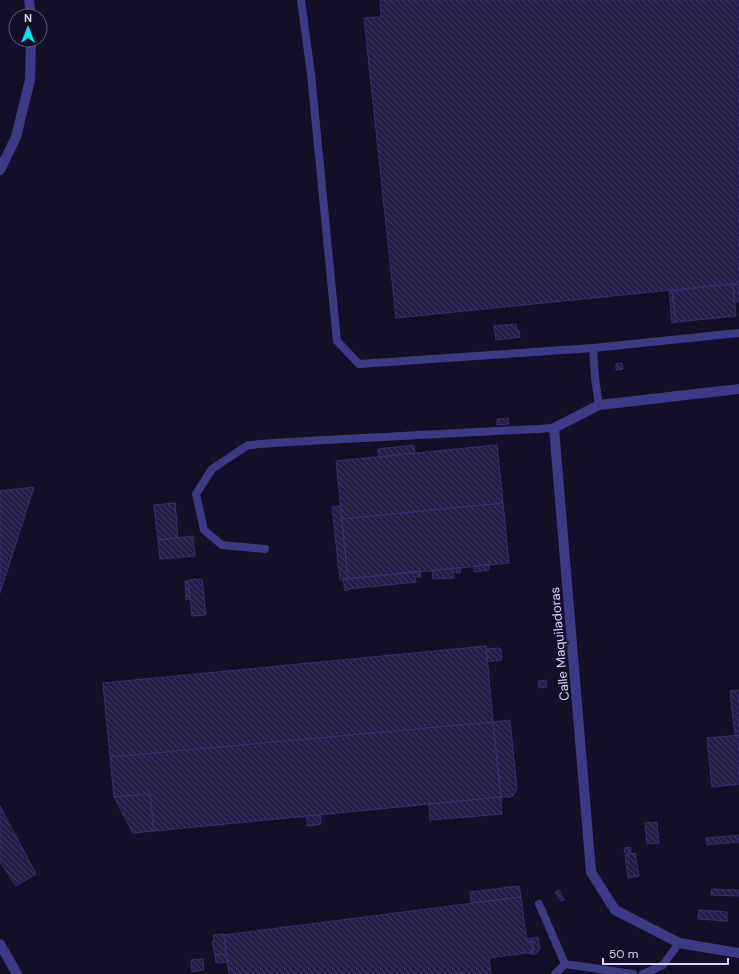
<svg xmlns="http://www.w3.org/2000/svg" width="739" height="974" viewBox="0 0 739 974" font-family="'DM Sans',sans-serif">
<defs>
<pattern id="building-back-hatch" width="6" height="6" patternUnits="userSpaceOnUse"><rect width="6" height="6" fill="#241b47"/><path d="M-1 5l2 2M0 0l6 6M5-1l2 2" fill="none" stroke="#433b63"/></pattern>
</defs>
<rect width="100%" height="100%" fill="#130f26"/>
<!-- building -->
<path fill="url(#building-back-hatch)" stroke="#3b2d73" d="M380,0h359v283l-343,35 -32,-300 17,-1z
M733,284l3,32 -60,6 -4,-31z
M733,284h6v18h-5z
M669,291h3l4,31 -4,1z
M516,324l1,6h2l1,7 -24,3 -2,-14z
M622,363l1,6 -7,1v-6z
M508,418l1,6 -12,1v-6z
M414,445l1,8 -36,4 -1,-8z
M497,445l6,58 -161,16 -6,-58z
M34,487l-34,106v-102z
M175,503l3,35 -20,2 -4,-35z
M503,503l6,60 -161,16 -6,-60z
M340,506l8,73 -8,1 -8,-73z
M193,536l2,20 -35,3 -2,-19z
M489,564v6l-15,2v-6z
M453,568l1,10 -21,1 -1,-9z
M456,568h5l-1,5h-4z
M420,571l1,6h-6l1,5 -68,7 1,1 -4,1 -2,-12z
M202,579l4,36 -14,1 -4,-36z
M185,581h3l2,18 -4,1z
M486,646l7,76 -383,35 -7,-74z
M498,648l3,1 1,11 -15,2 -1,-13z
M546,680l1,7 -8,1 -1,-7z
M739,690v45l-4,1 -5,-45z
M510,720l7,69 -5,8h-11l-8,-75z
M493,722l8,75 -347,34 -4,-37 -36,3 -4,-40z
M739,735v49l-27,3 -5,-49z
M150,794l4,37 -21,2 -19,-36z
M501,797l1,17 -72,6 -1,-16z
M0,806l36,68 -20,12 -16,-24z
M320,815l1,9 -13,2 -2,-10z
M657,822l2,21 -12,1 -2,-21z
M739,835v7l-32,3 -1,-7z
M630,847l1,6h-6l-1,-5z
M635,853l4,23 -11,2 -3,-23z
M519,886l2,11 -50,6 -1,-11z
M712,889l27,1v6l-28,-1z
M559,890l5,10 -3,1 -6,-9z
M521,897l6,45 5,-1 1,11 -44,6 2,16h-29v-1h-3v1h-230l-5,-39z
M699,910l28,2v9l-29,-2z
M224,934l2,20 -11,1 -3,-13h2l-1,-7z
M538,937l2,11 -2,4 -3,2h-6v-2h4l-1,-11 -5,1 -1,-3z
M226,954l1,8 -11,1 -1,-8z
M203,959l1,11 -12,2 -1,-12z"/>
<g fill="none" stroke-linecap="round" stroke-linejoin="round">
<!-- lane -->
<path stroke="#3d3a85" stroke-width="8" d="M301,0l10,74 26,267 22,23 234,-16 2,30 4,27
M593,348l146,-15
M265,549l-43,-4 -18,-15 -8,-36 16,-25 36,-24 40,-3 266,-14
M539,904l26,60 68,10
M555,974l10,-10
M643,974l20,-9 16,-22"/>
<!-- street -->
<path stroke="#3d3a85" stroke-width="10" d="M29,0l2,16
M0,170l16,-33 14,-57 1,-40
M739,389l-140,16 -45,23 37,444 24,38 64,33 60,10
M0,944l17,30"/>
</g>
<g text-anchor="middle" stroke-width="4" stroke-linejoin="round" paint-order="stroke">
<!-- street labels -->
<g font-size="13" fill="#d9d4ff" stroke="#130f26">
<text transform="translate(559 644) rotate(-95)" y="5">Calle Maquiladoras</text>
</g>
</g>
<!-- north arrow -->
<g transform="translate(28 28)"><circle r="19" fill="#130f26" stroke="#625e7d"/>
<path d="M0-3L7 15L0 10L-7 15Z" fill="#00e5ff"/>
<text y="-6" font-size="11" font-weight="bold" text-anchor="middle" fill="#d9d4ff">N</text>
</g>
<!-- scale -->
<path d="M603 958v6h125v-6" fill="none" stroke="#d9d4ff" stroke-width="2"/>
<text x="609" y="958" font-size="12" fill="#d9d4ff" stroke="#130f26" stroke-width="3" paint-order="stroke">50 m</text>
</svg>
